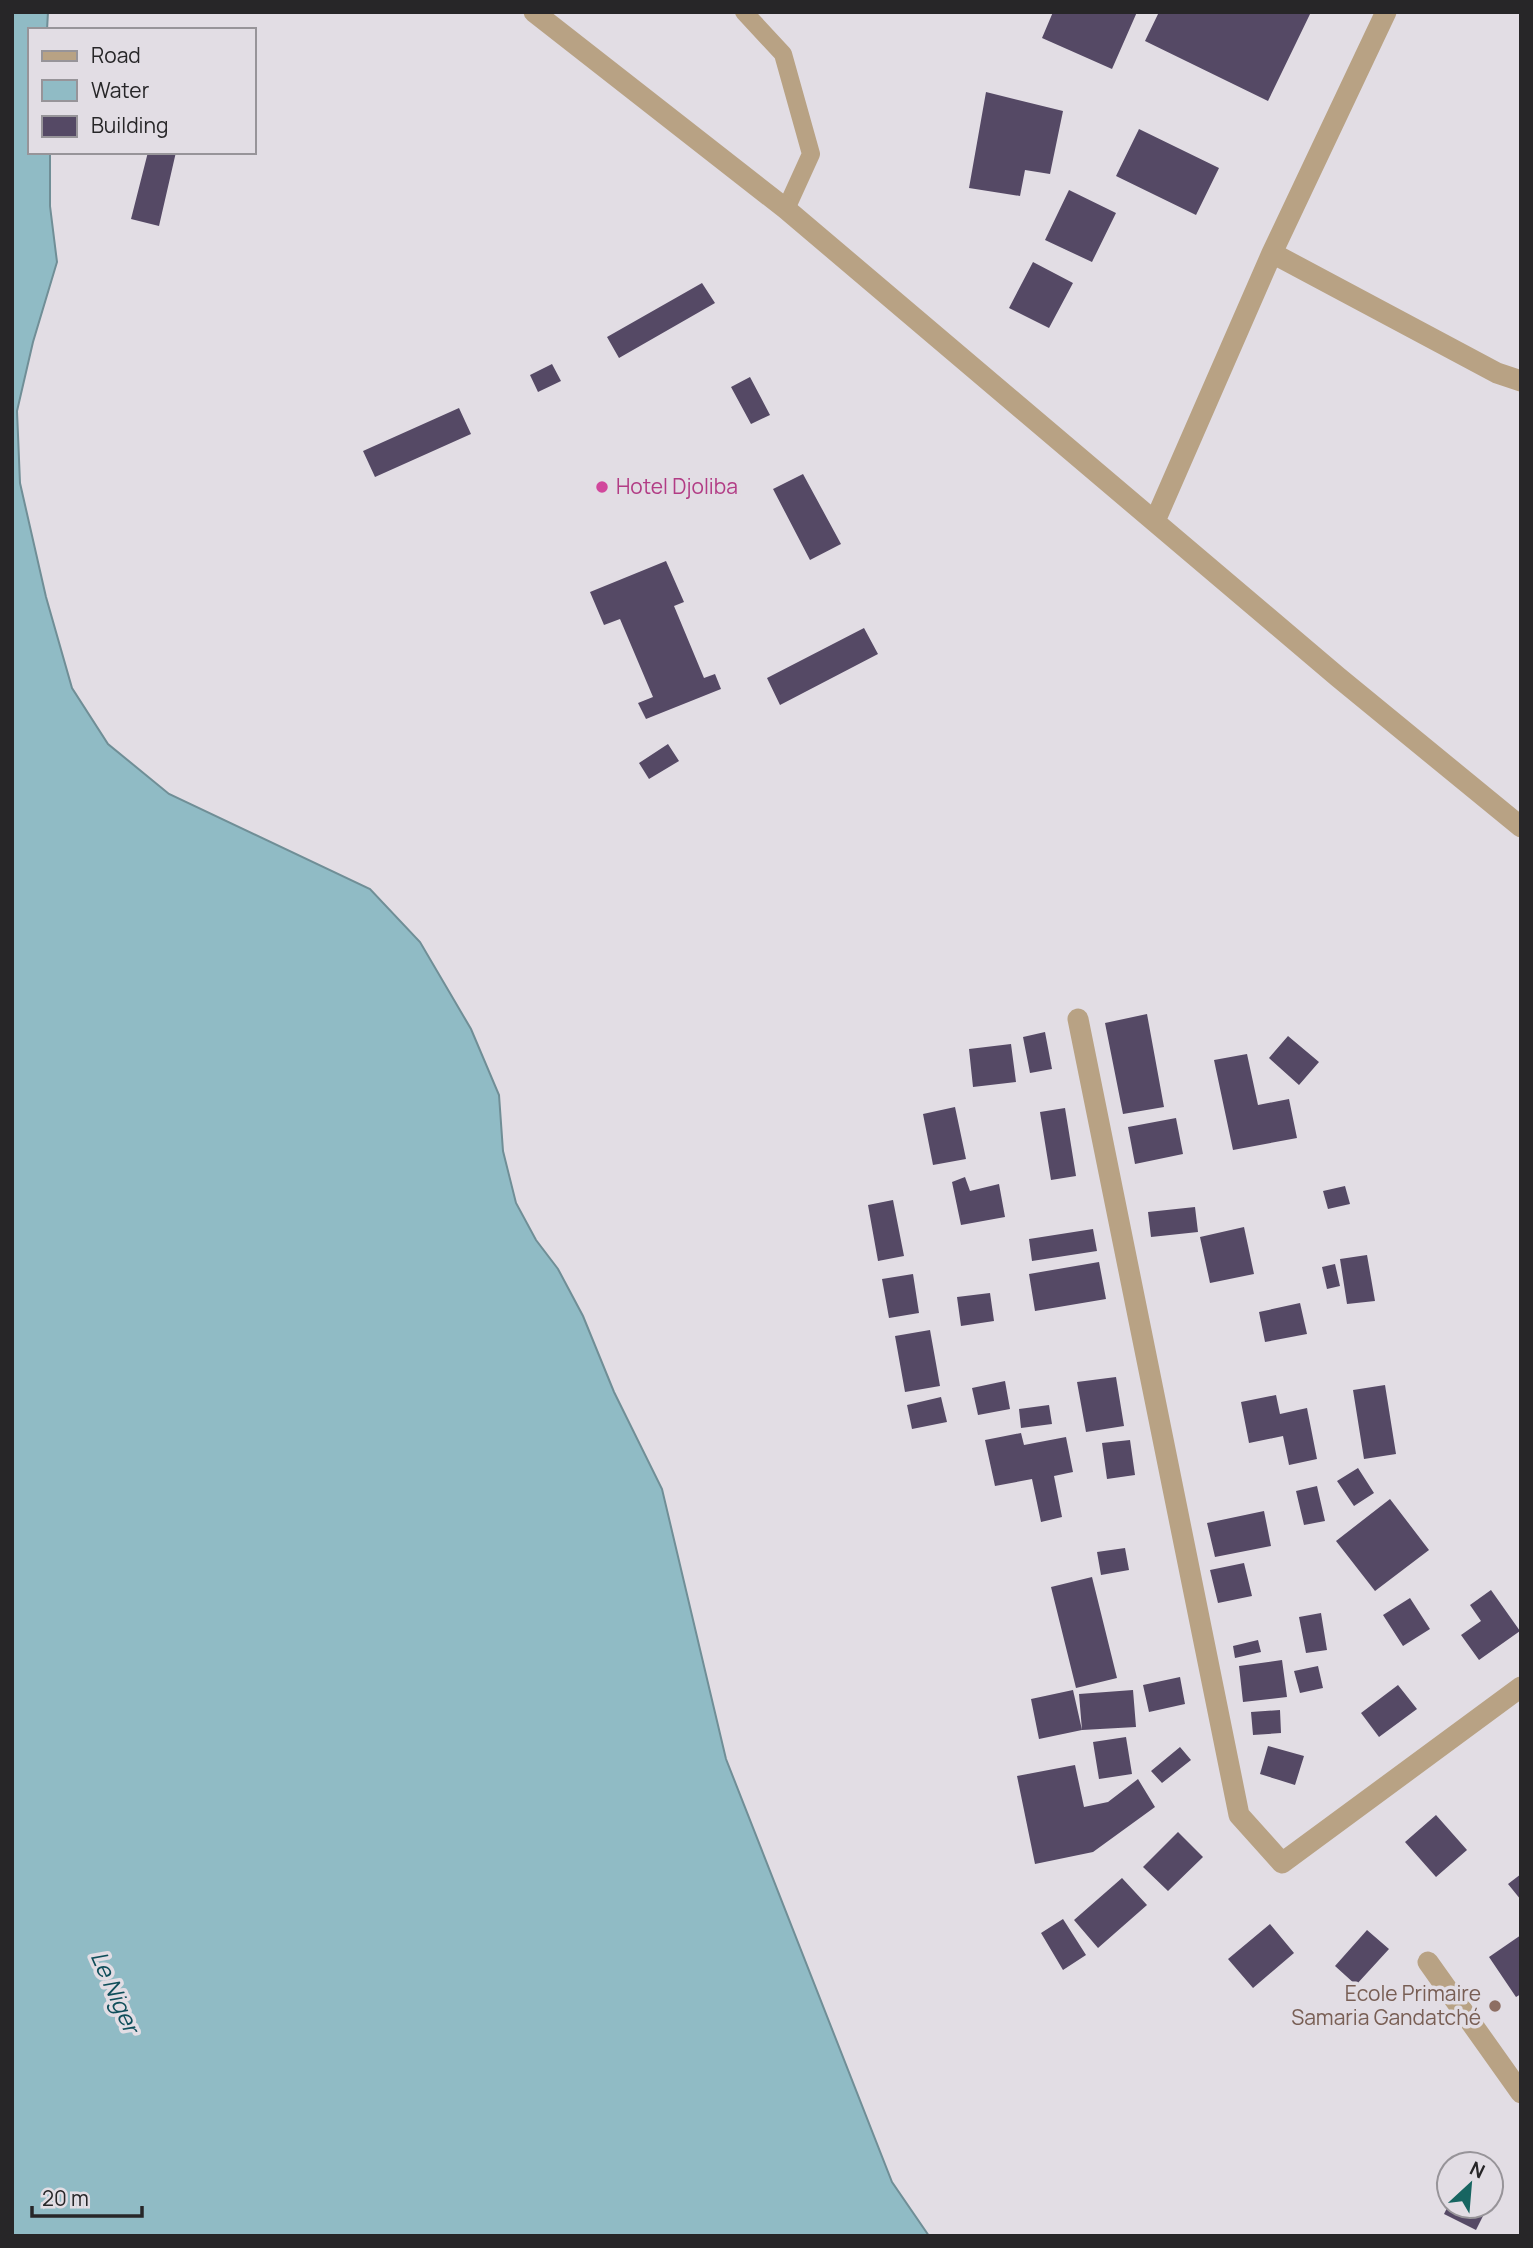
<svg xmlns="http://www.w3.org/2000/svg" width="1533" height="2248" viewBox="0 0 1533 2248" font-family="Manrope,sans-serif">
<rect width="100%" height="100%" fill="#e2dde4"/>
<!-- water -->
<path fill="#90bbc5" stroke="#708e96" stroke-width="2" d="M12,12h36l-1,18h-17v122h20v54l7,56 -24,80 -16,69 3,72 26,114 26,91 36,56 61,50 201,95 50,53 51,87 28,66 4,56 13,52 20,37 22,29 25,47 31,76 48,97 64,270 166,423 37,54h-917z"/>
<!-- building -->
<path fill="#554965" d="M1053,12h84l-25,57 -70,-31z
M1159,12h152l-43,89 -123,-60z
M986,92l77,19 -13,63 -25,-4 -5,26 -51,-8z
M1139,129l80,39 -23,47 -80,-39z
M148,152h28l-17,74 -28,-7z
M1069,190l47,23 -24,49 -47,-22z
M1033,262l40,21 -24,45 -40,-20z
M702,283l13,20 -96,55 -12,-21z
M552,364l9,17 -23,11 -8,-17z
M750,377l20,38 -19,9 -20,-37z
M459,408l12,26 -96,43 -12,-26z
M803,474l38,70 -31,16 -37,-71z
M666,561l18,41 -10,4 30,72 11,-4 6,15 -75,30 -8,-16 15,-6 -33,-78 -16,6 -14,-33z
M864,628l14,26 -98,51 -13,-27z
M668,744l11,17 -30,18 -10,-16z
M1147,1014l17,93 -41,7 -18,-91z
M1045,1032l7,37 -22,4 -7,-36z
M1288,1036l31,26 -20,23 -30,-27z
M1011,1044l5,38 -43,5 -4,-38z
M1247,1054l11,51 31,-6 8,39 -64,12 -19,-90z
M955,1107l11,52 -33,6 -10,-51z
M1065,1108l11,68 -25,4 -11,-68z
M1176,1118l7,36 -48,10 -7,-37z
M965,1177l5,14 29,-7 6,33 -44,8 -9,-43z
M1345,1186l5,18 -22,5 -5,-18z
M893,1200l11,56 -26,5 -10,-56z
M1195,1207l3,25 -47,5 -3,-25z
M1244,1227l10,47 -44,9 -10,-46z
M1093,1229l4,22 -65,10 -3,-22z
M1367,1255l8,46 -28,3 -7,-45z
M1099,1262l7,37 -71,12 -6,-37z
M1335,1264l5,22 -13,3 -5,-22z
M913,1274l6,39 -30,5 -7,-39z
M990,1293l4,28 -33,5 -4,-29z
M1300,1303l7,31 -42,8 -6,-30z
M930,1330l10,56 -35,6 -10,-56z
M1116,1377l8,49 -38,6 -9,-50z
M1005,1381l5,28 -32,6 -6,-27z
M1385,1385l11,69 -32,5 -11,-69z
M1276,1395l4,19 27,-6 10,51 -28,6 -6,-29 -34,7 -8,-41z
M941,1397l6,25 -35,7 -5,-24z
M1049,1405l3,19 -31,4 -2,-19z
M1021,1433l3,12 42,-8 7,35 -19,4 8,41 -21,5 -9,-43 -37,7 -10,-46z
M1130,1440l5,35 -28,4 -5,-36z
M1358,1468l16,25 -20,13 -17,-25z
M1317,1486l8,35 -21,4 -8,-34z
M1390,1499l39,51 -54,41 -39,-50z
M1264,1511l7,35 -56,11 -8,-34z
M1125,1548l4,22 -28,5 -4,-23z
M1244,1563l8,33 -34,7 -8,-33z
M1092,1577l25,101 -41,10 -25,-101z
M1491,1590l29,41 -41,29 -18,-25 20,-14 -11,-16z
M1410,1598l20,31 -27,17 -20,-31z
M1321,1613l6,37 -21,3 -7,-36z
M1258,1640l3,12 -26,6 -2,-12z
M1282,1660l5,37 -44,5 -4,-36z
M1318,1666l5,22 -23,5 -6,-22z
M1180,1677l5,27 -36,8 -6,-27z
M1398,1685l19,24 -38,28 -18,-24z
M1073,1690l9,40 -43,9 -8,-40z
M1133,1690l3,37 -54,3 -3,-36z
M1280,1710l1,23 -28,2 -2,-23z
M1126,1737l6,37 -33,5 -6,-37z
M1268,1746l36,10 -9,29 -35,-11z
M1180,1747l11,13 -29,23 -11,-12z
M1075,1765l9,42 24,-5 30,-23 17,28 -62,45 -58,12 -18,-88z
M1436,1815l31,35 -31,27 -31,-35z
M1178,1832l25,25 -35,34 -25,-24z
M1521,1874v26l-13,-16z
M1122,1878l25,27 -49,43 -24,-28z
M1063,1919l23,36 -23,15 -22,-37z
M1270,1924l24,29 -41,35 -25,-29z
M1367,1930l22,19 -33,36 -21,-19z
M1521,1935v59l-5,3 -27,-40z
M1448,2206h40l-12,24 -32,-16z"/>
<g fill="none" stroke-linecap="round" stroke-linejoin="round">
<!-- service -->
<path stroke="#b8a284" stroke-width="18" d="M744,12l39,42 28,100 -25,55"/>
<!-- minor -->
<path stroke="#b8a284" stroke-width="21" d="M534,12l252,197 552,468 183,150
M1272,253l225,120 24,8
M1155,521l117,-268 114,-241
M1078,1019l161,796 43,48 239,-176
M1428,1962l93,131"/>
</g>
<!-- markers -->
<circle fill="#d1479c" stroke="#e2dde4" stroke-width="2.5" cx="602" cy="487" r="7"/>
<circle fill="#8d6e63" stroke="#e2dde4" stroke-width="2.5" cx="1495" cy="2006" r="7"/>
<g text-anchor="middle" stroke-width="7" stroke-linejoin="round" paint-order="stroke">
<!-- hotel labels -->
<g font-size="21" fill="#b23c85" stroke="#e2dde4" text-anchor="start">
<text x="616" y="494">Hotel Djoliba</text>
</g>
<!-- education labels -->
<g font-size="21" fill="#785e54" stroke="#e2dde4" text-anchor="end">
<text x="1481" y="2001">Ecole Primaire<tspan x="1481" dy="24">Samaria Gandatché</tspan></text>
</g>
<!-- water labels -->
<g font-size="23" font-style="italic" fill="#0f4e5a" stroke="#e2dde4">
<text transform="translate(115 1992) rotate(66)" y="8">Le Niger</text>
</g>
</g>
<!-- border -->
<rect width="1533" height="2248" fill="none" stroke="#272628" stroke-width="28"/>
<!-- legend -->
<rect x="28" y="28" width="228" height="126" fill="#e2dde4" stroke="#979499" stroke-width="2"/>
<rect x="42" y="51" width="35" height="10" fill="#b8a284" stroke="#979499" stroke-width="2"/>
<text x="91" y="63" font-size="21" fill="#272628">Road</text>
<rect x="42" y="80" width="35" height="21" fill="#90bbc5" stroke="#979499" stroke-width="2"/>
<text x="91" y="98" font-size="21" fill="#272628">Water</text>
<rect x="42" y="116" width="35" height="21" fill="#554965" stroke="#979499" stroke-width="2"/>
<text x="91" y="133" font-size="21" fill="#272628">Building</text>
<!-- north arrow -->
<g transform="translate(1470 2185) rotate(26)"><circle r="33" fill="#e2dde4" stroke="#979499" stroke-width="2"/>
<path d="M0-5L12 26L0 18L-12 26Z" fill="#176561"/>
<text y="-10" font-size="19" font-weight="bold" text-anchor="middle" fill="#272628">N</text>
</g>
<!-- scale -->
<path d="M32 2206v10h110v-10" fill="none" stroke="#272628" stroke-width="3.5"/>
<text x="42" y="2206" font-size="21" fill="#272628" stroke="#e2dde4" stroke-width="5" paint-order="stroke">20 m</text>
</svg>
